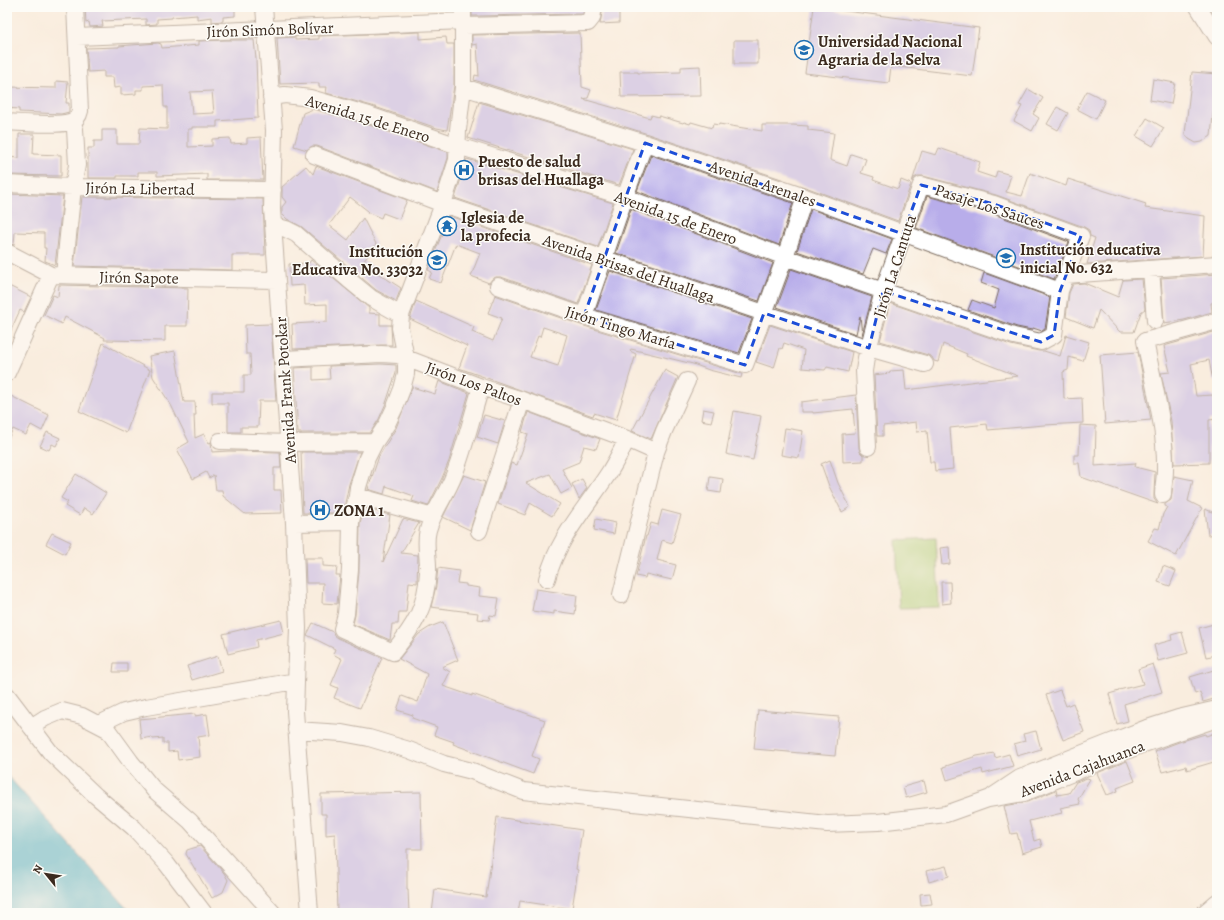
<svg xmlns="http://www.w3.org/2000/svg" width="1224" height="920" viewBox="0 0 1224 920" font-family="Alegreya,serif">
<rect width="100%" height="100%" fill="#fdfcf7"/>
<filter id="ink" filterUnits="userSpaceOnUse"><feTurbulence type="fractalNoise" baseFrequency=".025" numOctaves="2"/><feDisplacementMap in="SourceGraphic" scale="8" xChannelSelector="R" yChannelSelector="G"/><feConvolveMatrix kernelMatrix="1 2 1 2 8 2 1 2 1" color-interpolation-filters="sRGB"/></filter>
<filter id="wash" filterUnits="userSpaceOnUse"><feTurbulence type="fractalNoise" baseFrequency=".012" numOctaves="4" result="noise"/><feDisplacementMap in="SourceGraphic" scale="16" xChannelSelector="R" yChannelSelector="G"/><feGaussianBlur stdDeviation="0.9" result="paint"/><feColorMatrix in="noise" values="0 0 0 0 0 0 0 0 0 0 0 0 0 0 0 0 0 1.4 0 .05"/><feComposite in="paint" operator="in"/></filter>
<g filter="url(#wash)">
<rect width="100%" height="100%" fill="#f9edde"/>
<!-- green -->
<path fill="#add27c" stroke="#747e4d" d="M936,538l3,69 -40,1 -3,-68z"/>
<!-- water -->
<path fill="#4bb2c9" stroke="#436e74" d="M7,775l115,128 9,10h-124z"/>
<g id="blocks">
<!-- building -->
<path fill="#b8adea" fill-rule="evenodd" d="M85,7h150v9l-12,1v4l-11,1v-5l-15,2v-4l-25,2v1l-15,1v5l-11,1v-6l-44,2 1,5 -13,1 -1,-5 -3,1z
M472,7h112l-1,7 -105,2h-6z
M603,7h16v16l-19,1z
M814,7l165,21 -7,48 -81,-10 -2,17 -84,-10z
M420,32v7l26,-2 1,7h7v42l-7,44 -10,-2 -65,-22 -46,-13 1,-6h-8v-4l-39,1 -3,-46 18,-1v3l24,-1v-3z
M580,33l2,54 9,3 -3,8 -5,1 67,19 1,-3 8,2v-1l24,7 1,-1 6,2 1,-2 21,6 1,-4 6,1v-1l43,7v-6h31l15,1v4l26,3 -4,27 17,6 4,-12 15,5 -5,14 13,4 -1,3 25,9 3,-9 10,4 -13,37 -90,-33 -160,-54 -174,-54 1,-5 4,1 -2,-32 -5,1v-10z
M225,40h29l2,19 2,59 -41,3v6h-25v2h-4v18l24,-1v-7l18,-1 1,6 16,-1v-5l14,-1 2,43h-56v-6l-50,2v-4h-19v4h-21v2h-29v-30h6v-7h8v-11h15v14h22l1,-16 27,1v-22h-3l-1,-22 -20,1v4h-7v4l-15,1v-8l-7,1 -1,-11h-9v-6l-16,1 -2,-24 33,-1v-1l39,-3 3,1 1,4 37,-3v-4zM212,91l2,22 -22,1 -2,-22z
M734,40h24v24h-24z
M700,66l1,30 -80,1 -1,-25h18v1l43,-1v-5z
M1192,72l25,2 -6,62 -9,6 -6,1 -7,-4 -4,-5z
M1153,79l22,4 -4,21 -21,-4z
M56,81l12,1 -2,21h3v9l-8,2 -42,-2v-3l-12,-1v-21l49,1z
M1028,89l15,9 -10,16 6,4 -7,13 -18,-10 8,-15 -3,-1z
M1087,91l18,9 -9,19 -19,-10z
M479,102l154,47 -14,36 -151,-47z
M1057,107l11,6 -10,17 -11,-6z
M313,109l53,15 82,28v6l-11,34 -120,-46h-5l-5,4 -13,-4 9,-33z
M1147,118l17,10 -11,18 -17,-10z
M19,134h15l-1,20 28,1v21l-54,-1v-18l12,1z
M939,148l41,14 -3,10 18,6 2,-7 14,4 -5,17 16,4 8,-23 36,13 2,-7 78,25 -1,4 60,8 -2,40 -116,8 8,-26 -5,-2 -1,-6 -5,-3 -88,-32 -73,-19h-5l-4,2 -2,4 10,-31 14,4z
M651,155l142,48 -14,42 -142,-54z
M467,159l146,44 -15,44 -143,-49z
M306,166l7,8 3,-8 91,34 -8,19 -16,-6 -2,5 -14,-6 1,-1 -18,-14 -21,28 19,15 15,-22 13,26 -12,17 14,9 -2,2 25,16 -5,13 -20,-11 -74,-63 -15,-8 -5,-5v-7l4,-5 -4,-5v-10z
M7,194l56,2 -8,69 -10,-4 1,-13h-2v-15l-29,-1 -1,13 -7,-2z
M927,196l64,17 78,29 -12,30h-1h1l-3,7 -138,-51z
M82,197l181,2 2,56h-33v15l-158,-4z
M631,209l142,54 -14,38 -143,-48z
M811,209l81,30 -6,15 -13,-5 -10,25 -66,-23z
M449,216l143,49 -14,39 -77,-27h-5l-4,2 -3,4 -18,-7 9,-23 -24,-9 -15,39 -12,-4 3,-7 -4,-2z
M311,260l58,48v5l11,1v11h11l1,20h-11l-88,4 -1,-25 35,-2v-18l-22,1 -1,-20 -14,1 -1,-22 20,-1z
M791,269l81,28 -10,38 -2,-19 -4,18 -79,-27z
M610,271l142,48 -13,34 -143,-43z
M984,273l66,24 -5,32 -3,2 -9,-3 -1,2 -15,-3 -49,-17 4,-10 22,8 5,-18 -18,-7z
M1217,274v28l-6,1 1,9 -28,8 -20,3 -3,-45z
M1142,279l3,30 -4,3 -7,20h-14l-21,-22 -6,18 -27,-11 3,-24 4,-9 11,-1 34,14 5,-17z
M7,285l24,12 -7,15 -4,-2 -13,29z
M59,285l129,3 -1,38h-22v15l-61,-1 1,-2 -40,-21 -3,7 -18,-9 9,-20 5,2z
M495,295l86,30 161,49 -1,4 -32,-8 -16,-6 -62,-15 -1,2 6,3 -20,66 -22,-7 -1,3 -134,-48 8,-22 -57,-27 6,-18 58,26 -2,5 21,9 9,-23 -14,-5zM543,327l24,8 -9,31 -28,-9 8,-21 2,1z
M890,303l121,42 28,6h5l16,5 6,-21 23,7 -6,19 -14,-4 -1,13 -5,2 1,27 18,-1 1,25 -39,2 -56,5 -1,-6 -37,4 3,41 -18,2 -1,-9h-4l-3,-31 -10,1 -1,-10 -33,4v10h-6l-3,-61 16,-2v-2l14,-1 2,20 112,-14 -52,-20 1,-2 -24,-10 -5,18 -4,-1 -2,-4 -4,-2 -48,-14z
M271,324l5,77h-17l-1,26h-17v5h-13v-29h-16v-11h32v-17h7l-1,-21h-4l-1,-29z
M770,325l82,27 -4,20 -21,-5 -2,3 -23,-2 2,-18 -20,-7 -2,6 -2,-1 -6,20 -18,-6z
M1217,331v49l-4,1 -4,-21 -18,4 5,32 17,-1 4,24 -8,1v43l-35,1 -3,-43 -10,-48 9,-1 -6,-26z
M103,343l47,27 -24,63 -47,-22z
M175,351l9,51h11l1,13h-2l1,23 9,-4 5,9 2,-1 1,10 17,-1 51,1 1,16h-7v22h7l1,23 -37,1 -22,-18 -1,-6h-6l-2,-15 -5,3 -3,-6 -13,7 -16,-30 12,-7 -18,-37 -18,-28 -4,-21z
M1138,352l13,68 -46,4 -5,-69z
M381,364l15,1v8l-10,30 -7,16 -9,14h-72l-4,-65 19,-1v13l17,-1 -1,-13z
M665,370l13,7 -27,62 -19,-8z
M439,381l30,12 -20,68 -7,17 -14,28 -16,-5 2,-5 -28,-10 -2,8 -16,-5 11,-33 17,-28 16,-41 23,7z
M7,394l42,21 -7,16 -11,-6 -5,10 -13,-6 -6,12z
M856,395l3,53 1,4 3,3v6l-20,1 -1,-28 13,-1 -2,-24 -40,4v-1h-12v-10z
M703,409l11,2 -3,11 -10,-2z
M734,411l27,5 -8,44 -27,-6z
M528,412l72,27 -4,10 -12,-3 -5,16 -17,7 10,19 -11,6 -11,-20 -24,9 34,21 -8,12 -22,-13 -5,12 -8,-3v-1l-19,-7 13,-41 6,2 11,-31 -6,-2z
M484,415l21,6 -7,23 -21,-7z
M1080,425l16,1 -1,40 41,-3 -1,4 20,5 -1,23v4l4,5 -77,-27 -2,-14h-5v-8h5z
M785,428l18,3 -4,27 -18,-3z
M47,432l13,6 -4,8 -4,-2 -3,6 -9,-4z
M301,452h59l-11,32 -6,29h-40z
M830,460l8,23 12,24 -8,5 -13,-26 -8,-22z
M76,474l30,19 -13,21 -9,-6 -4,7 -15,-9 3,-4 -7,-4z
M464,475l21,7 -15,48 -27,-13z
M1174,476l19,4 -5,21 14,7 -26,48 -28,-15 7,-13 4,1 4,-15 4,-7 -2,-1v-2l6,-4z
M710,477l13,2 -2,14 -13,-2z
M582,479l5,9 -8,11 -7,-15z
M364,508l26,7 -7,47 20,-43 16,4 -18,30 17,2 -1,28 -8,-1 -3,30h-7l-1,12h-6l-2,16 -37,-16 2,-9 4,-44 1,-48z
M1205,509l12,5v20l-9,1z
M662,510l19,5 -9,28 -10,-3 -5,20 19,5 -4,15 -26,-6 -1,4 -9,-2 10,-40h1l4,-13 7,2z
M596,519l20,4 -2,11 -20,-4z
M52,533l19,9 -6,12 -19,-10z
M949,547l1,17 -8,1 -2,-17z
M305,558h18v8l14,1 -1,8h4l-3,29 -15,-1 1,-20h-17z
M1163,566l13,5 -6,15 -12,-4z
M438,568l21,3 -2,12 9,1v2l14,2 -1,8 20,2 -3,18 -6,-1 -1,5 -12,-1 1,-6 -47,-6 5,-21z
M941,582h9l1,21 -9,1z
M536,589l41,6 -2,19 -21,-3v3l-22,-3z
M281,620l3,13 -28,7 1,7 -29,7 -5,-20z
M443,622l15,38 -16,7 8,5 -7,14 29,10v-2l73,26 -13,36 7,3 -6,15 -80,-30 1,-2 -20,-7 3,-8 -25,-9 1,-3 -16,-5 5,-14 16,6 9,-28 -28,-15 20,-25 11,-7z
M313,623l20,9 1,3 4,3 44,20 -22,50 -26,-10 4,-10 -7,-3 11,-26 -9,-5 2,-5 -28,-14z
M1217,623v32l-11,2 -7,-29z
M1182,632l6,21 -30,8 -4,-16 18,-5 -1,-5z
M218,656l4,15 -30,9 -5,-14z
M114,663h13v9h-14z
M1153,664l9,28 -38,12 4,17 -11,3 -8,-30 10,-3v-1l24,-6 -5,-15z
M1217,669v29l-14,4 -3,-10 -5,2 -5,-17z
M1060,690l6,16 7,-3 11,29 -21,8 -17,-45z
M758,710l81,7 -4,39 -81,-7z
M195,714v2l12,-2 3,21 -12,2 2,20 -22,3 -1,-9 -9,1v-9h-5v-5l-10,1 -1,-2 -11,2 -2,-20z
M1036,731l5,18 -24,7 -3,-12 11,-3 -2,-7z
M1217,732v29l-30,9 -1,-4 -24,6 -7,-21 24,-9 26,-8 1,2z
M994,753l1,5 14,-4 4,12 -30,8 -1,-5 -35,11 -4,-13 34,-11z
M1127,761l8,20 -18,7 1,3 -11,4 -10,-22z
M1087,778l3,1 -12,20 2,5 -20,4 2,5 -33,8 5,20 6,-2 2,8 -20,6 -5,-20 -6,1 -7,-28 23,-4 29,-12 1,5 12,-2 7,-11z
M924,781l3,11 -21,6 -3,-11z
M421,792l1,57h-15v40h1l1,24h-72l-2,-79 -9,1v-21h-5v-20z
M497,817l85,13 -6,39 2,1 -6,39 -52,-8 -2,12h-86l3,-24 51,8z
M200,846l24,27 4,7 -5,12 -11,6 -26,-44 1,-4z
M946,866l3,10 -20,6 -3,-11z
M930,893l2,11 -11,1 -1,-11z"/>
</g>
</g>
<g filter="url(#ink)">
<use href="#blocks" fill-opacity="0" stroke="#7e6e61" stroke-width="1"/>
<g fill="none" stroke-linecap="round" stroke-linejoin="round">
<defs>
<path id="minor" d="M264,7l10,123 -2,79 22,314 4,105 -3,83 15,202
M463,7v80l-5,43 -1,30 -14,44 -42,111 -1,13 6,30v16l-4,15 -7,18 -8,17 -12,18 -8,16 -9,29 -1,9 -6,26 -1,48 -4,44 -4,15 51,23c22,-27 33,-44 35,-80 1,-14 -4,-28 0,-42 5,-19 19,-36 26,-55 11,-28 18,-59 27,-88
M1198,7l19,30
M463,26l125,-3 4,-5 2,-11
M77,37l386,-16
M463,87l182,56 160,54 255,94
M271,97l14,-2 25,3 59,17 89,31 167,51 160,60 229,79 27,6 13,-7 6,-44 21,-55 -87,-32 -73,-19 -38,106 -17,67 -2,13 4,76
M7,122c16,1 49,4 63,0 6,-2 9,-6 10,-11l-5,-104
M314,155l129,49 321,109 105,35 56,16
M7,184l66,3 200,3
M274,226l12,3 10,5 53,46 22,18 30,17
M7,252l44,23 226,5
M1151,269l4,52
M64,275l9,-88 4,-22 -2,-36 -3,-8
M1066,275l151,-11
M498,286l86,30 161,49 40,-108 20,-60
M584,316l41,-119 20,-54
M284,359l97,-5 17,1 83,32 41,13 105,39 29,13
M7,373l44,-98
M220,441l69,2 86,-1
M1163,495c0,-8 2,-17 2,-25 1,-40 -12,-89 -20,-129l72,-20
M357,496l76,21
M294,523l57,-1
M479,531l43,-131
M547,579c11,-42 40,-72 63,-108 6,-10 12,-21 17,-32
M621,595l35,-143 8,-21 23,-50
M7,695l44,58 45,43 38,32 32,35 38,50
M99,724l25,-12 22,-5 150,-26
M31,727l14,-9 17,-7 20,5 25,13 24,33 23,28 36,31 83,92
M296,730l46,3 27,5 40,12 35,14 28,7 51,20 304,33 51,-2 68,-8 42,-15 36,-6 117,-48 76,-26
M993,796l27,-18 86,-34 41,-16 31,-10 39,-9
M1204,913l13,-11"/>
</defs>
<!-- minor casing -->
<use href="#minor" stroke="#7e6e61" stroke-width="18"/>
<!-- minor -->
<use href="#minor" stroke="#fff" stroke-width="16"/>
</g>
</g>
<!-- marked area -->
<path d="M0 0H1224V920H0ZM645,143l258,91 18,-49 73,19 87,32 -21,55 -6,44 -13,7 -158,-51 -14,57 -105,-35 -19,52 -161,-49z" fill="#f9edde" fill-opacity=".55" fill-rule="evenodd"/>
<path fill="none" stroke="#1d4ed8" stroke-width="3" stroke-dasharray="8 5" stroke-linejoin="round" d="M645,143l258,91 18,-49 73,19 87,32 -21,55 -6,44 -13,7 -158,-51 -14,57 -105,-35 -19,52 -161,-49z"/>
<!-- icons -->
<defs>
<symbol id="university-ring" viewBox="-11 -11 22 22"><circle r="9.5" fill="#fdfcf7" stroke="#1f6fb2" stroke-width="1.5"/><path d="M0-5L7-2L0 1L-7-2ZM-4 1L0 2.5L4 1V4Q0 6-4 4Z" fill="#1f6fb2"/></symbol>
<symbol id="hospital-ring" viewBox="-11 -11 22 22"><circle r="9.5" fill="#fdfcf7" stroke="#1f6fb2" stroke-width="1.5"/><path d="M-5-5h3v3.5h4V-5h3V5h-3V1.5h-4V5h-3Z" fill="#1f6fb2"/></symbol>
<symbol id="temple-ring" viewBox="-11 -11 22 22"><circle r="9.5" fill="#fdfcf7" stroke="#1f6fb2" stroke-width="1.5"/><path d="M0-6L5-2H3V0L6.5 2.5H4V6H1.5V3h-3V6H-4V2.5H-6.5L-3 0V-2H-5Z" fill="#1f6fb2"/></symbol>
<symbol id="school-ring" viewBox="-11 -11 22 22"><circle r="9.5" fill="#fdfcf7" stroke="#1f6fb2" stroke-width="1.5"/><path d="M0-5L7-2L0 1L-7-2ZM-4 1L0 2.5L4 1V4Q0 6-4 4Z" fill="#1f6fb2"/></symbol>
</defs>
<g fill-rule="evenodd">
<use href="#university-ring" x="793" y="39" width="22" height="22"/>
<use href="#hospital-ring" x="453" y="159" width="22" height="22"/>
<use href="#temple-ring" x="436" y="215" width="22" height="22"/>
<use href="#school-ring" x="995" y="247" width="22" height="22"/>
<use href="#school-ring" x="426" y="249" width="22" height="22"/>
<use href="#hospital-ring" x="309" y="499" width="22" height="22"/>
</g>
<g text-anchor="middle" stroke-width="3" stroke-linejoin="round" paint-order="stroke">
<!-- street labels -->
<g font-size="16" fill="#3b2a1e" stroke="#fdfcf7">
<text transform="translate(270 29) rotate(-2)" y="6">Jirón Simón Bolívar</text>
<text transform="translate(368 118) rotate(17)" y="6">Avenida 15 de Enero</text>
<text transform="translate(763 183) rotate(19)" y="6">Avenida Arenales</text>
<text transform="translate(140 188) rotate(1)" y="6">Jirón La Libertad</text>
<text transform="translate(990 206) rotate(18)" y="6">Pasaje Los Sauces</text>
<text transform="translate(676 217) rotate(20)" y="6">Avenida 15 de Enero</text>
<text transform="translate(894 266) rotate(-72)" y="6">Jirón La Cantuta</text>
<text transform="translate(629 268) rotate(19)" y="6">Avenida Brisas del Huallaga</text>
<text transform="translate(139 277) rotate(1)" y="6">Jirón Sapote</text>
<text transform="translate(621 327) rotate(17)" y="6">Jirón Tingo María</text>
<text transform="translate(474 383) rotate(20)" y="6">Jirón Los Paltos</text>
<text transform="translate(285 390) rotate(-94)" y="6">Avenida Frank Potokar</text>
<text transform="translate(1082 768) rotate(-21)" y="6">Avenida Cajahuanca</text>
</g>
<!-- poi labels -->
<g font-size="16" font-weight="bold" fill="#3b2a1e" stroke="#fdfcf7" text-anchor="start">
<text x="818" y="47">Universidad Nacional<tspan x="818" dy="18">Agraria de la Selva</tspan></text>
<text x="478" y="167">Puesto de salud<tspan x="478" dy="18">brisas del Huallaga</tspan></text>
<text x="461" y="223">Iglesia de<tspan x="461" dy="18">la profecia</tspan></text>
<text x="1020" y="255">Institución educativa<tspan x="1020" dy="18">inicial No. 632</tspan></text>
<text x="423" y="257" text-anchor="end">Institución<tspan x="423" dy="18">Educativa No. 33032</tspan></text>
<text x="334" y="516">ZONA 1</text>
</g>
</g>
<!-- margin -->
<rect width="1224" height="920" fill="none" stroke="#fdfcf7" stroke-width="24"/>
<!-- north arrow -->
<g transform="translate(46 874) rotate(300)" stroke="#fdfcf7" stroke-width="3" paint-order="stroke">
<path d="M0-3L7 15L0 10L-7 15Z" fill="#3b2a1e"/>
<text y="-6" font-size="11" font-weight="bold" text-anchor="middle" fill="#3b2a1e">N</text>
</g>
</svg>
